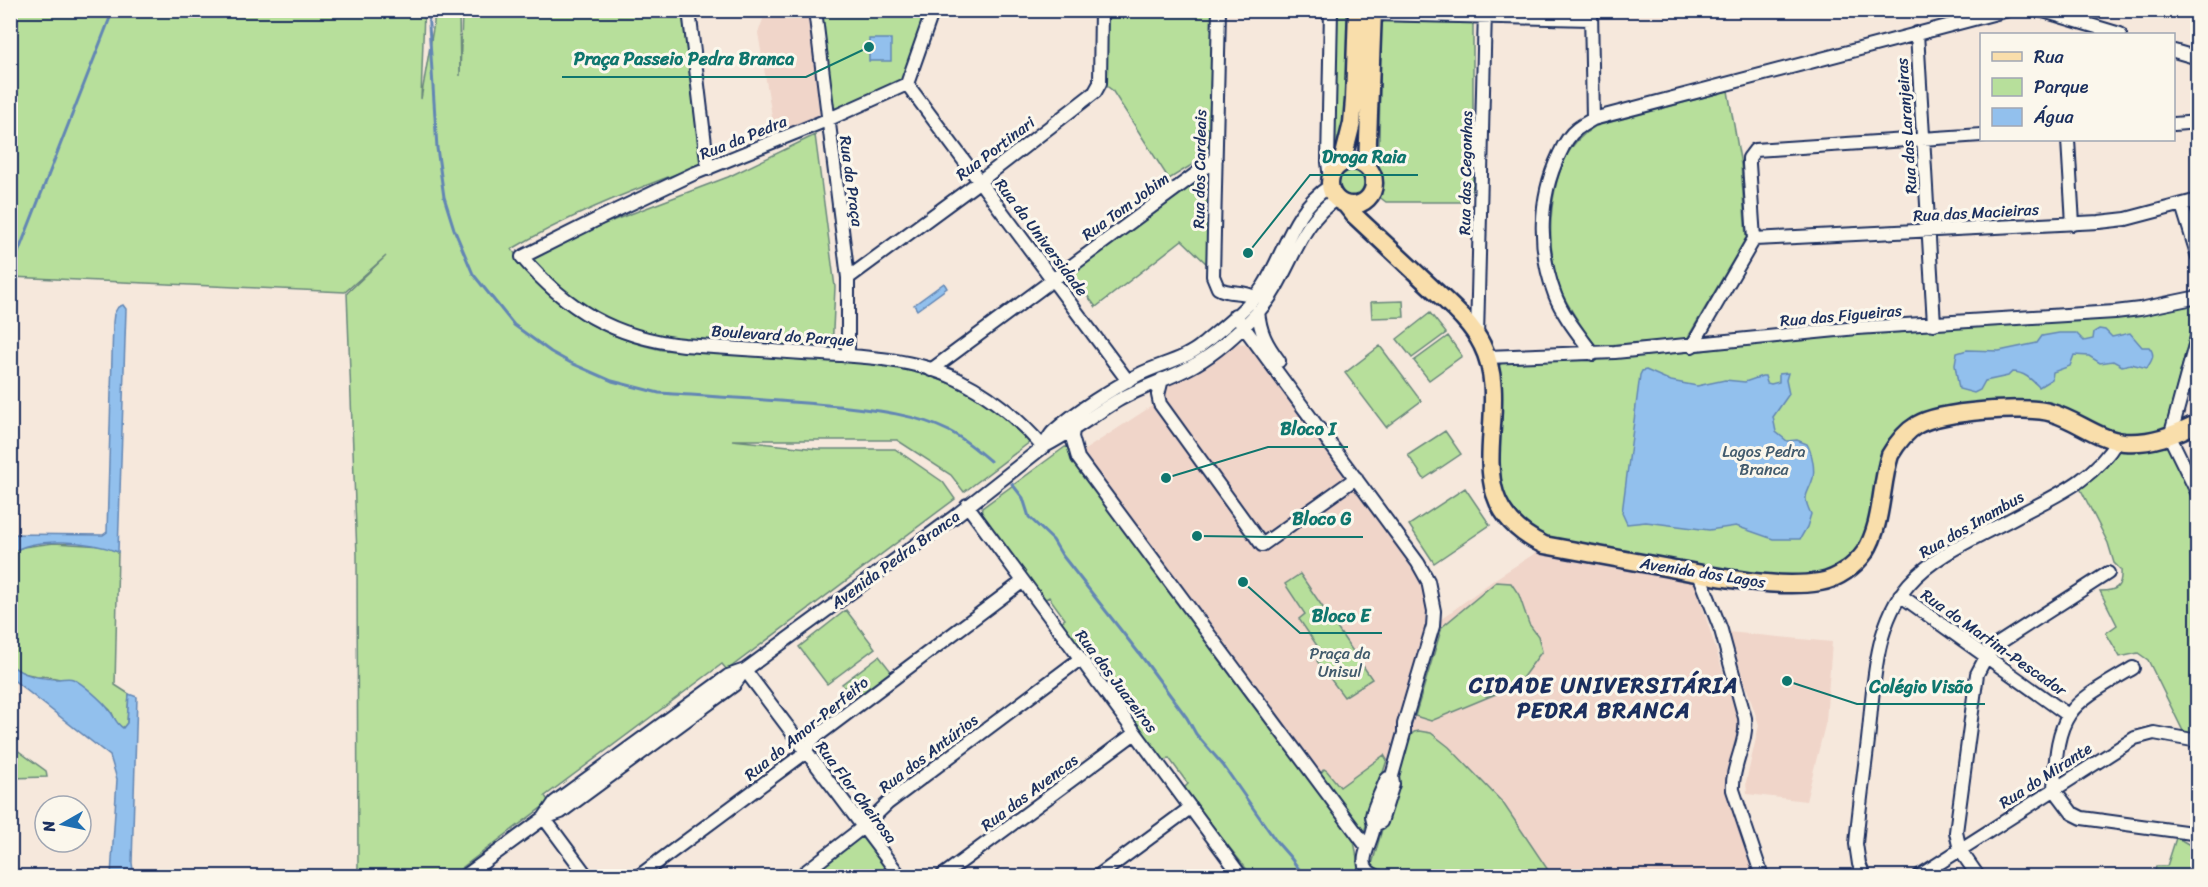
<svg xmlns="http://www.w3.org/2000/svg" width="2208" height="887" viewBox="0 0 2208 887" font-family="Sriracha,sans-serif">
<rect width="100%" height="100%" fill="#f6e8dc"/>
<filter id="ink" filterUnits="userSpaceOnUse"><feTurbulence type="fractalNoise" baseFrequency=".0167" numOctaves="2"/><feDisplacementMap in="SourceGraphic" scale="12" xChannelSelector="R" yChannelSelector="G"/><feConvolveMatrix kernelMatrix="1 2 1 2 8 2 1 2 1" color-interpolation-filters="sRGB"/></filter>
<g filter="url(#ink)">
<!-- built -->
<path fill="#f0d5c9" d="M766,11h47l13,108 -50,21 -18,-107z
M1232,343l19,1 166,221 15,46 -4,18 67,-50 42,-27 156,25 47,148 -14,58 31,93h-361l-25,-8 3,-16 -294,-399 81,-53 1,-15z
M1728,632l104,10 -6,79 -20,80 -59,-7 -1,-12 13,-57z"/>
<!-- green -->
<path fill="#b7df9b" stroke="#69877c" stroke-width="1.5" d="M820,10l108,2 -24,68 -73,36z
M11,11h413l-3,88 13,-76v-12h25l1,65 2,-65h220l19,154c-65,23 -130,49 -189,84 32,56 89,88 150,101 46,3 92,6 138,9 49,3 103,5 149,24 32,14 58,34 81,59l-66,50 -13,-17 -54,-35h-165l86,9h77l48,33 12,17 -228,171 -5,-6 -177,132 4,6 -98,74h-93l-1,-321 -10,-262 39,-37 -41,36 -334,-15z
M1102,11h111l-5,144 -39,24 -57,-89 -11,-8z
M1336,11h15l-8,135 -11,15z
M1385,21l88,2v162l-5,17h-82l-8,-6 3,-164 1,-9z
M1728,91l13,74 5,73 -59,101 -91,7c-12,-16 -24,-33 -33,-51 -19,-38 -16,-113 9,-148 7,-10 15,-15 24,-21z
M815,135l20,152 -3,64 -185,-14 -69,-31 -51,-48 77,-34 124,-47z
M1212,167l-2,100 -28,-27 -86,67 -27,-35z
M1338 183a13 13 0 1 1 26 0a13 13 0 1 1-26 0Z
M2193,300l4,8 -29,112 -4,10 -8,5 -43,1 -58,-29 -135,9 -45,79 -11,47 -21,25 -33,11 -55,-2 -206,-37 -37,-23 -15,-35v-106l2,-9 5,-6 189,-8 88,-12z
M1403,301l1,16 -32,1 -1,-16z
M1430,313l16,20 -34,25 -15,-19z
M1448,336l14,20 -33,24 -15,-19z
M1380,346l41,55 -35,26 -41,-54z
M1445,431l16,23 -37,25 -16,-24z
M2169,439l28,60v240l-11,-2 -38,-77 -10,-7 -18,4 -14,-24 11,-8 -17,-34c17,0 22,-4 21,-21l-7,-7 -6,-20 -30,-59 36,-35z
M1065,447l6,1 5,12 277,379c5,13 2,26 9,37h-110l-69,-87 5,-5 -19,-26 -6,4 -46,-61 5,-5 -19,-26 -6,4 -39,-50 7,-5 -16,-22 -7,4 -61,-84 1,-9z
M1465,488l25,37 -56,38 -25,-38z
M54,543l49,3 15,6 -3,133 14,9 -2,29 -4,5c-10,-6 -7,-10 -13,-18 -6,-6 -40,-26 -48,-30 -17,-7 -38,1 -52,-17v-110l13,-6z
M1300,574l72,105 -28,18 -27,-36 7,-5 -25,-37 6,-5 -20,-30z
M1496,582l15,1 8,12 10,29 9,12 4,15 -19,26 -20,14 -72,30 -16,-5 27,-89z
M846,610l29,38 -48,36 -28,-37z
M879,656l15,19 -38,28 -14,-19z
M1419,731l12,2 18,14 54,56 49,73h-156l-25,-8 37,-130 6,-6z
M13,747l33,24 1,6 -36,1v-29z
M1384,755l3,5 -24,75 -45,-58 6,-8 3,2 13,16z
M862,834l32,42h-85z
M2176,838c8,2 13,8 21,10v28h-43l2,-10h11z"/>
<!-- water -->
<path fill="#92c0ed" stroke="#6286b4" stroke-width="1.5" d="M869,39h22v22h-22z
M944,283l3,5 -30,22 -3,-5z
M123,305l3,4 -8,243c-27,-11 -82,-16 -107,1v-19l92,1 4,-3 6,-210 1,-8 4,-7z
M2099,329l6,1 7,7 18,-4 12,14h7c7,8 3,13 -2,21l-16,-4 -9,2 -9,-5 -13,2 -11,-7 -15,-1 -4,11 -17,6 -1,7 -13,8c-8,-8 -15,-15 -27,-15l-4,4 -23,5 -5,9 -6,3 -15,-4 -4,-24 2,-12 10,-3 32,1 38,-8 5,-7 17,-3h17l8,8 9,-2 1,-7z
M1646,370l25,11 26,5 28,-6 20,2 17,-6h3l2,7 4,1 8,-2v-8l9,-1 -2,7 3,14 -16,23 3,15 11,9 10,-1 10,4c5,9 8,24 6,34 -5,18 -12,15 -2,36l-4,13 -7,12h-27l-37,-13 -27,4 -63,-8 -19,2 -5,-11 18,-138 2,-4z
M10,663c10,13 33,16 49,16 4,0 10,-2 14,0 9,4 30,22 36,31 6,7 6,13 14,18l4,-5 2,-29 8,3 -5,166 2,13h-23l6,-97 -7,-23 -99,-78z"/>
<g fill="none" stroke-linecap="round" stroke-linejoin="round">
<!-- stream -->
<path stroke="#6286b4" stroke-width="3" d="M428,10l9,138 7,49 10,32 19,45 41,51 37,27 20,11 41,18 47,12c59,4 119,7 179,13 37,4 77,8 111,25 16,8 28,19 41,30
M10,264l6,-6 97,-248
M1012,484l11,14 6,19 24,23 9,15 83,106 42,57 9,16 27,31 53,76 14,16 14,19"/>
<defs>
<path id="minor" d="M689,10l19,159
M815,10l33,268v77
M933,10l-26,74 -80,36 -134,54 -93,44 -78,39c44,52 93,81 162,88 40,3 79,5 119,8 50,3 108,4 154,26 35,17 61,39 86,68
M1219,10l-6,266 5,12c11,7 25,2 36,9
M1311,10l20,1
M1591,10l2,109c-5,3 -11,6 -16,10 -8,6 -14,17 -18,26 -21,44 -21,95 -4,140 8,21 25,41 38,59
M2040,10l80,24
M1373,14l218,5
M1917,33l17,291
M2174,51l24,7
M907,84l221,297
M1593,119l415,-109
M2174,124l24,-2
M2068,140l5,84
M1330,179l-2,-17 3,-152
M2182,205l16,52
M1754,239l345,-17 27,-3 72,-19
M848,278l132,-97 115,-89 5,-9 1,-73
M1258,311c2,21 8,33 21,50
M1235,315l183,248 10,18 6,30 -1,15 -29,98v9l-12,43 1,8 -12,38 -7,3
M2198,334l-28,103 28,57
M1477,336l8,-326
M1692,346l62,-107 -5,-75v-6l6,-8 227,-15
M1487,357l128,-5 242,-24 258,-16 25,-3 58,-12
M931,370l285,-211
M1162,379l-4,16 2,9 102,141 94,-67
M1073,430l-1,7 6,21 289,389
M1044,446c3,-5 6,-12 10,-15 21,-19 59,-43 84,-56 21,-11 47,-15 65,-31 19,-16 46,-37 60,-57 22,-34 29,-77 67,-101
M967,505l274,371
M1699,574l22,56 24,88c3,25 -14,48 -12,72l29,86
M1900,595l168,120
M2133,668c-65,38 -76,42 -79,121l18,24 10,5 110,15
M745,670l155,206
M544,818l11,-16 173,-126 17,-6 209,-153 89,-70c26,-13 49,-31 74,-46 25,-15 54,-22 79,-37 23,-13 45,-34 63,-53 31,-34 37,-86 77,-112
M544,818l43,58
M465,876l79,-58 17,-6 173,-127 10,-14
M639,876l163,-121 11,-16 209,-157
M800,876l63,-49 25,-24 192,-144
M942,876l193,-143
M1098,876l92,-68
M1377,876c-26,-9 -4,-33 -3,-50 0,-3 -2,-6 -2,-10 2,-11 10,-25 14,-36l2,-2
M1864,876l-5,-12 -3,-20c3,-35 8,-69 12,-104 6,-52 5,-114 41,-156 27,-31 72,-48 108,-68 39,-21 76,-35 100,-75
M1919,876l216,-138 19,-5 44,8
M1978,876l-18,-26 -4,-18 21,-158 9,-17 10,-12 112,-72"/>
<path id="major" d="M1330 183a22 22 0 1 1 44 0a22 22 0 1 1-44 0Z
M1342,163l10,-40 2,-23 3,-90
M1367,166l6,-156
M1346,205l8,10c26,24 51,48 77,72 18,17 40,35 51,58 35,69 -33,155 62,200 43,8 87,16 131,24 42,8 103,20 145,13 18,-3 35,-16 45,-30 18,-28 15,-66 25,-97 7,-12 15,-23 27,-30 23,-14 110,-20 135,-12 25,7 45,26 72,29 28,2 49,-7 74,-19"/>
</defs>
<!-- minor casing -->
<use href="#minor" stroke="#1b2f5e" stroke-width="16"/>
<!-- major casing -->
<use href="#major" stroke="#1b2f5e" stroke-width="21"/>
<!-- minor -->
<use href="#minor" stroke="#fbf7ec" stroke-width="12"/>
<!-- major -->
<use href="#major" stroke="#f9deab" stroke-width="16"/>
</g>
</g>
<g text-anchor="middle" stroke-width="6" stroke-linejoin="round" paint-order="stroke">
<!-- street labels -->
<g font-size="16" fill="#1b2f5e" stroke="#fbf7ec">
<text transform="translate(1906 126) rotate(-94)" y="6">Rua das Laranjeiras</text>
<text transform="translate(743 137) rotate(-22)" y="6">Rua da Pedra</text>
<text transform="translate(995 148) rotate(-37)" y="6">Rua Portinari</text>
<text transform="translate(1199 169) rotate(-89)" y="6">Rua dos Cardeais</text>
<text transform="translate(1465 173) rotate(-89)" y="6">Rua das Cegonhas</text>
<text transform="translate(852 181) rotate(82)" y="6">Rua da Praça</text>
<text transform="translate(1125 206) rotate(-36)" y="6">Rua Tom Jobim</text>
<text transform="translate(1976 212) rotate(-3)" y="6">Rua das Macieiras</text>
<text transform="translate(1042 237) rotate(53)" y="6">Rua da Universidade</text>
<text transform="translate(1841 315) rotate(-5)" y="6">Rua das Figueiras</text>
<text transform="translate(783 335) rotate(4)" y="6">Boulevard do Parque</text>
<text transform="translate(1971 524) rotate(-30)" y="6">Rua dos Inambus</text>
<text transform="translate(895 559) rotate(-36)" y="6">Avenida Pedra Branca</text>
<text transform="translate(1703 572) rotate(9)" y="6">Avenida dos Lagos</text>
<text transform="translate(1994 642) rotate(35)" y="6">Rua do Martim-Pescador</text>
<text transform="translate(1117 681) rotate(53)" y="6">Rua dos Juazeiros</text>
<text transform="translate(806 728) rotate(-39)" y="6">Rua do Amor-Perfeito</text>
<text transform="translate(928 753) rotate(-37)" y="6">Rua dos Antúrios</text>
<text transform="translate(2045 775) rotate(-33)" y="6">Rua do Mirante</text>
<text transform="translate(857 792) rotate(53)" y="6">Rua Flor Cheirosa</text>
<text transform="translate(1029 792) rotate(-37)" y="6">Rua das Avencas</text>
</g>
<!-- park labels -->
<g font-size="16" fill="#425b6d" stroke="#fbf7ec">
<text x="1764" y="457">Lagos Pedra<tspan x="1764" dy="18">Branca</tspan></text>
<text x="1340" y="659">Praça da<tspan x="1340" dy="18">Unisul</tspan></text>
</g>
<!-- district labels -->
<g font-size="22" font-weight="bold" letter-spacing="1.5" fill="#1b2f5e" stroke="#fbf7ec">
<text x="1604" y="693">CIDADE UNIVERSITÁRIA<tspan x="1604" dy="25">PEDRA BRANCA</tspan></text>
</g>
</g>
<!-- callouts -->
<path fill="none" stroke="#0f766e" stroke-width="2" d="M869 47L806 77H562M1248 253L1310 175H1418M1166 478L1268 447H1348M1197 536L1280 537H1363M1243 582L1300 633H1382M1787 681L1857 704H1985"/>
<g fill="#0f766e" stroke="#fbf7ec" stroke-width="2">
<circle cx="869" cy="47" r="6"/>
<circle cx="1248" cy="253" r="6"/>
<circle cx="1166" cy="478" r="6"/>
<circle cx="1197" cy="536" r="6"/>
<circle cx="1243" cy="582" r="6"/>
<circle cx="1787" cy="681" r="6"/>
</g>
<g font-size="18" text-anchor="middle" font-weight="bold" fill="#0f766e" stroke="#fbf7ec" stroke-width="6" stroke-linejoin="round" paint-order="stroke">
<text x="684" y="65">Praça Passeio Pedra Branca</text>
<text x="1364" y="163">Droga Raia</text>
<text x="1308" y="435">Bloco I</text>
<text x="1322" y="525">Bloco G</text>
<text x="1341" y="622">Bloco E</text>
<text x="1921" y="693">Colégio Visão</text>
</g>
<!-- margin -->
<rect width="2208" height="887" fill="none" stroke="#fbf7ec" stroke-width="36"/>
<rect x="18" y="18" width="2172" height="851" fill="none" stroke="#1b2f5e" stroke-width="2" filter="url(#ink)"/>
<!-- legend -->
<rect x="1980" y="33" width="195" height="108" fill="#fbf7ec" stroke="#a1a7b3" stroke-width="1.5"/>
<rect x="1992" y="52" width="30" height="9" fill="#f9deab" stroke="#a1a7b3" stroke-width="1.5"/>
<text x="2034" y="63" font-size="18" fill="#1b2f5e">Rua</text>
<rect x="1992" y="78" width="30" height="18" fill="#b7df9b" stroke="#a1a7b3" stroke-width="1.5"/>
<text x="2034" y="93" font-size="18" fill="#1b2f5e">Parque</text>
<rect x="1992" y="108" width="30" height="18" fill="#92c0ed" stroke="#a1a7b3" stroke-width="1.5"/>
<text x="2034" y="123" font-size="18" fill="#1b2f5e">Água</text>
<!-- north arrow -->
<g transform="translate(63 824) rotate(261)"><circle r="28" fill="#fbf7ec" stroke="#a1a7b3" stroke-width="1.5"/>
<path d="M0-4.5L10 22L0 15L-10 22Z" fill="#1f6fb2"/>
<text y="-9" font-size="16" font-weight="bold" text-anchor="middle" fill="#1b2f5e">N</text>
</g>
</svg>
